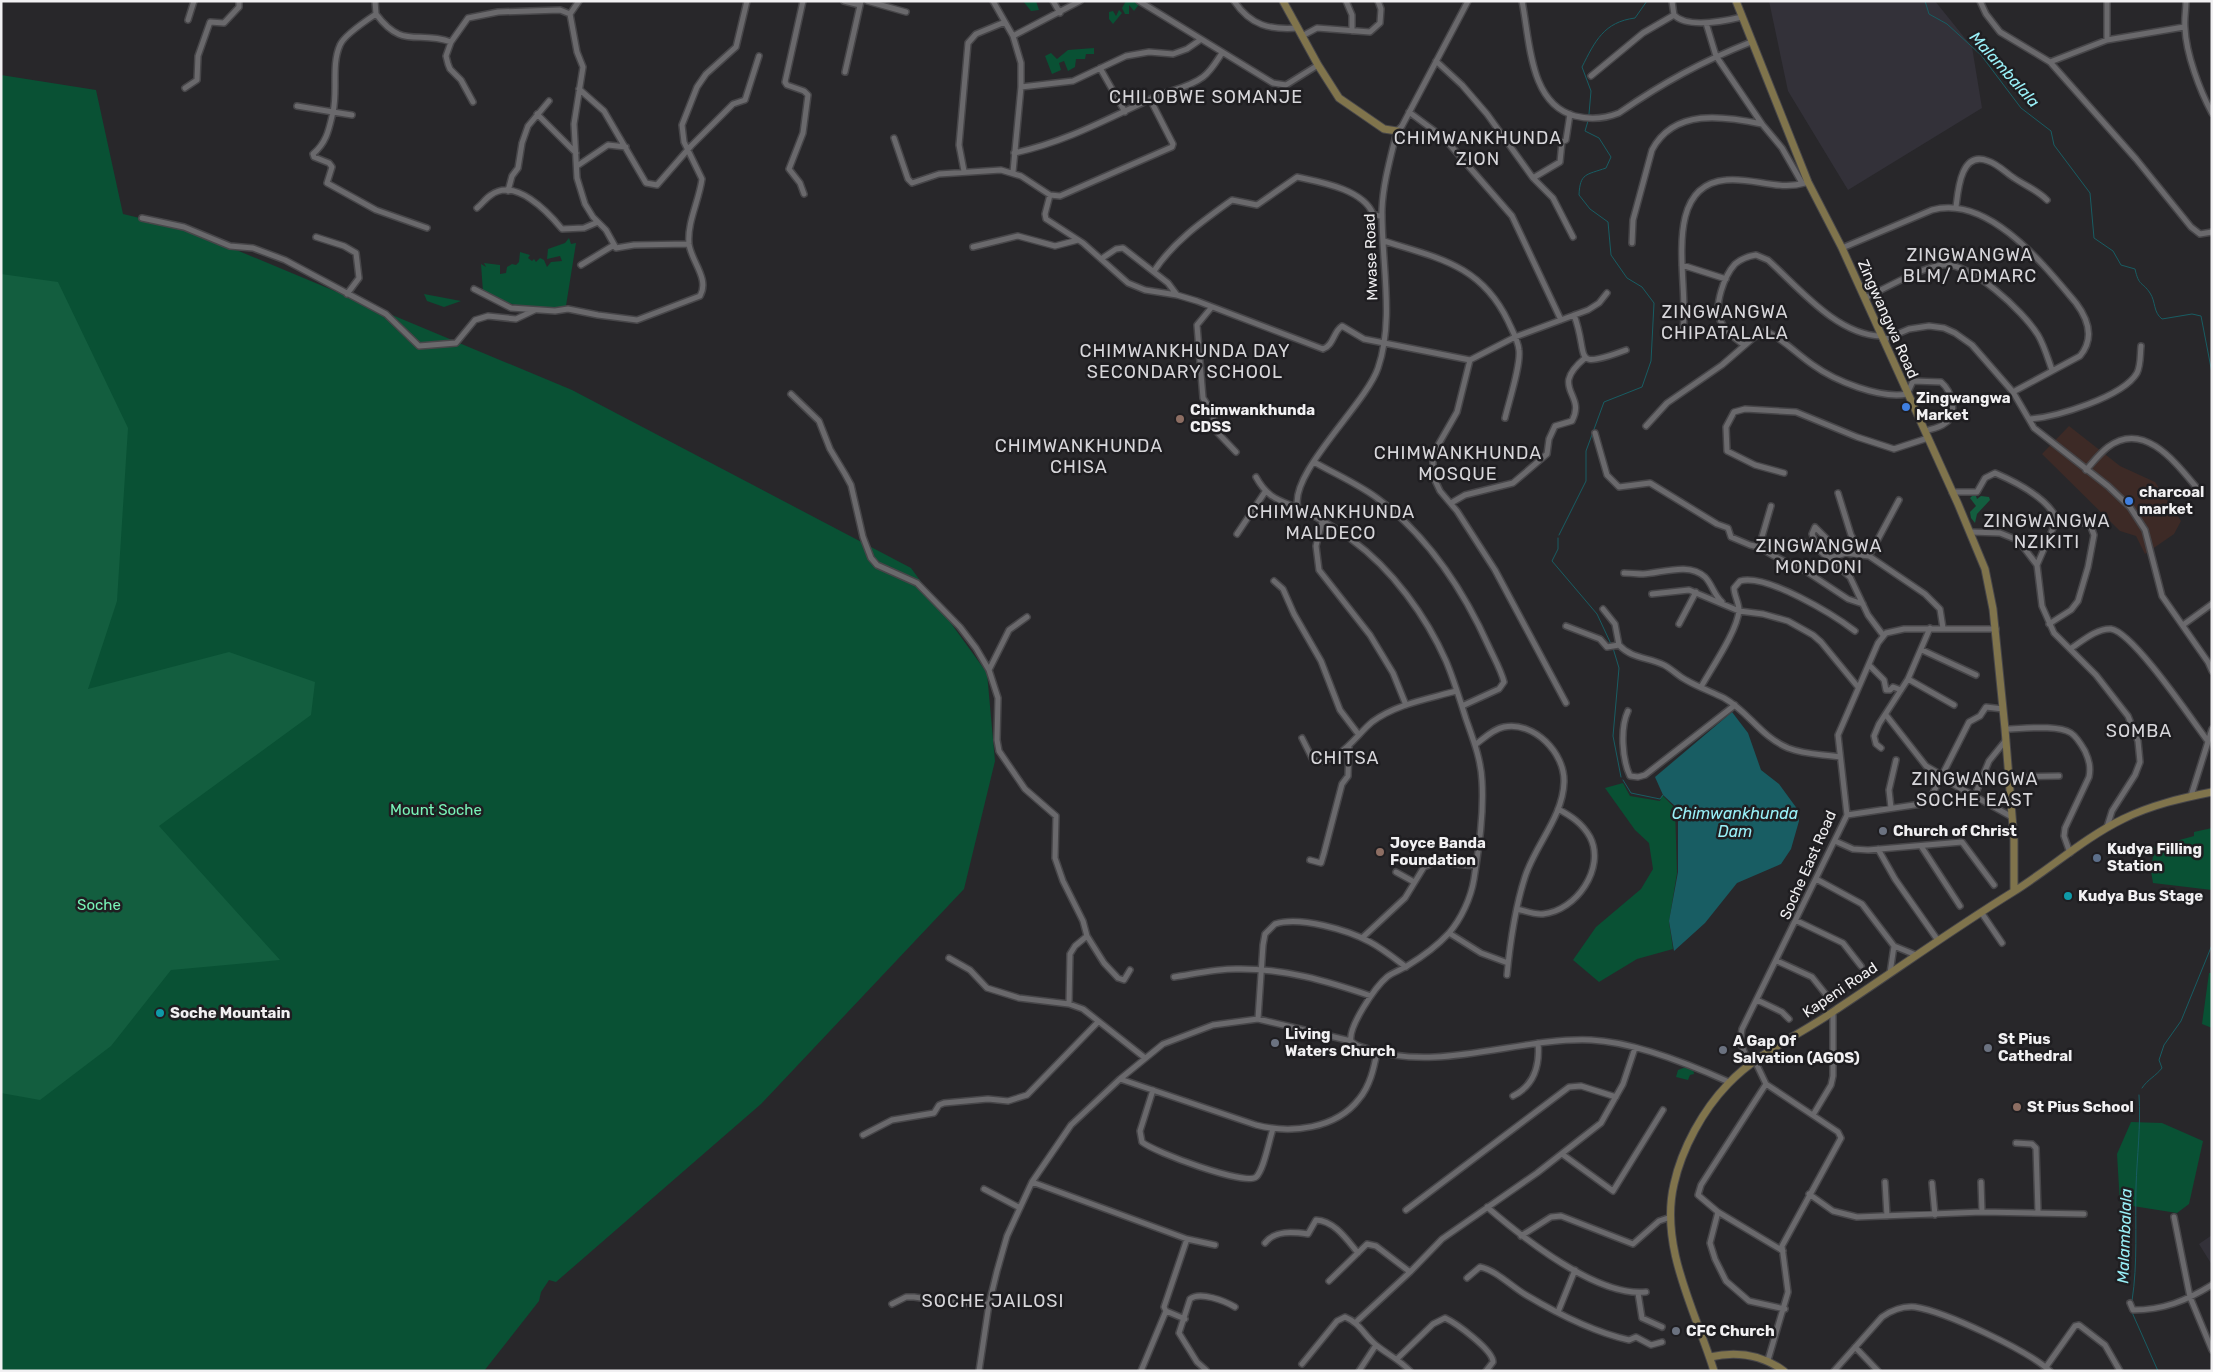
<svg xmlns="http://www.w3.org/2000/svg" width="2213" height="1372" viewBox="0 0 2213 1372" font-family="Rubik,sans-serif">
<rect width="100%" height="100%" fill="#28272a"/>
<!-- commercial -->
<path fill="#3d2a26" d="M2069,426l51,40 35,16 26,39 -7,13 -29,20 -9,-18 -16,-5 -78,-77z"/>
<!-- built -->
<path fill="#333139" d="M1769,1h166l37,46 10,61 -134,82 -60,-99z
M2212,1235v30l-13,-21z"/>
<!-- green -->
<path fill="#095134" d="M1023,1h13l3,9 -8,1z
M1126,1h13l1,2 -6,8 -5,-6v9h-4l-3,-6z
M1119,10l3,3 -9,11 -4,-5v-7l4,-1 3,5z
M1094,48v6h-8l-1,5h-9l-1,8 -7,4 -4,-10 -5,2 2,7 -9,4 -7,-18 6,-3 6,6 11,-9z
M1,75l95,15 27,124 63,15 386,161 339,178 76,105 8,88 -31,128 -203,215 -205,178 -7,-2 -8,12 -2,9 -55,70h-483z
M569,238l2,6 5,-1 -11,69c-28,-2 -58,-6 -82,-20l-2,-28 5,3 -2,-4 16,2v9l6,-1 1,-6 5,-3 4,1 3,-3 1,-10 10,3 -2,3 4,3 2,-2 2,3 4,-4 4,2 3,7 4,-5 11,-1 -2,-5 -13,3 1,-10 17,-6z
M424,294l37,7 -17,6 -17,-6z
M1623,783l7,13 30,5 2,-6 13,13 2,65 -8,49 4,27 -36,10 -38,23 -26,-22 23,-33 45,-38 12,-20 -4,-26 -14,-13 -30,-42z
M2212,828v62l-59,-7 -2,-12 3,-24 40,-11v-4z
M2209,973h3v55l-10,-4z
M1683,1068h10l1,6 -4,1 -2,5 -12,-3 2,-7z
M2131,1122l31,1 41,18 -14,63 -12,9 -57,-9 -3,-50z"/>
<!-- forest -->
<path fill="#135e3f" d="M1,274l57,8 70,146 -11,173 -29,88 141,-37 86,30 -4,33 -152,111 121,134 -109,10 -60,76 -71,54 -39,-7z
M1975,493l2,6 4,-3 8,1 1,3 -13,14 -2,9 -4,-5 -1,-6 6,-6 -6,-8z"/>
<!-- water -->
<path fill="#185d63" d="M1732,712l16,21 13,37 18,14 19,26 1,11 -8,28 -10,15 -44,19 -32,40 -31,28 -5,-30 9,-49v-57l-2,-8 -13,-12 -8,-18z"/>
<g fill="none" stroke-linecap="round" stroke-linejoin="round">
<!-- stream -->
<path stroke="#185d63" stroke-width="1" d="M1925,1l4,13 18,10 34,31 40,53 30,23 3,14 36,48 4,45 19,13 8,14 14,4c4,18 7,12 15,24 6,9 3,19 12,26l30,-5 9,2 11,57
M1589,114l2,-23 -9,-24c13,-26 22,-45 53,-49l12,-17
M1559,535l27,-54v-30l18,-49 38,-15 9,-26 3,-58 -12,-16 -15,-9 -16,-23 -3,-33 -18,-13 -11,-14c1,-22 7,-20 27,-27l5,-11 -12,-19 -14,-7 3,-10
M1558,538v11l-6,12 45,53 14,30
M1613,648l6,20 -6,68 8,41
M1623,780l8,13 29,6 3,-4
M2142,1088c6,-9 14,-12 20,-20l-3,-8 5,-15 17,-24 31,-76
M2132,1301c6,-39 3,-76 4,-114 1,-31 5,-61 3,-92
M2131,1310l27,61"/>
<defs>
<path id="street" d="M375,1l1,13
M803,1l-18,81 2,3 17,6 4,4 -5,38 -14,36 11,14 4,11
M844,1l16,4
M867,1l39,11
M993,1l20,35
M1053,1l7,12
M1139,1l134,82 13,2 32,-20
M1234,1c17,25 36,29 64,27
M1346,1l6,14v16
M1522,1c8,39 7,103 53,115 16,4 29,3 44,-3 45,-31 82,-51 132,-71
M1672,1l2,14c14,14 51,6 68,2
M1980,1l6,13 14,18 50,30 86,97 55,68 9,7 12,-2
M2107,1v39
M2186,1c0,9 -2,18 -1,27 1,26 15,63 27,85
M376,14c27,36 41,16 75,28l-5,14 2,8 2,5 11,11 12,22
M570,14l9,-13
M188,20l6,-19
M1706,23l10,33 46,68
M1302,36l15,-8 53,4 10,-9 1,-14 -3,-8
M451,42l17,-24 30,-6 62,-2 10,4 7,38 6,15 -9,57 3,54 8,26 8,13 13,13 10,18 18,-3 55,-1
M1436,61l26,24 25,29 46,64 20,20 20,39
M2050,62l57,-22 77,-13
M1100,68l25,44
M845,72l16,-71
M1591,76l52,-43 31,-18
M1021,87l52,-6 53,-25 23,-4 24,2 14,-5 13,-9
M185,88l12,-8 1,-24 12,-34 14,1 15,-16v-6
M579,89l25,22 42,72 11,2 34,-39 42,-42 12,-4 14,-44
M297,106l36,6c5,-21 -2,-47 7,-67 4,-10 27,-25 36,-31
M1409,112l35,26 68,78 49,104
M537,114l39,39
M352,115l-19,-3c-4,17 -6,30 -20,42l1,3 15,6 3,4 -5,16 49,27 51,18
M894,138l14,41 4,4 27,-9 62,-4 20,6 29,19 10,1 112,-49 1,-3 -23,-45
M1014,153c52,-11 95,-35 143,-57 15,-6 33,-9 46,-19 8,-6 13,-15 19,-24
M577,166l31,-21 18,2
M964,171l-5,-26 9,-102 8,-9 29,-12
M1013,172l8,-85v-24l-8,-27 67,-35
M1533,178l27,-16 2,-20 4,-2 4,-26
M508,191l4,-15 6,-8 4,-25 6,-17 21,-25
M1050,195l-5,19 1,5 37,24 45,40 17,7 32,5 20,6 126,48c11,-4 10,-17 19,-23l22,13 106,21 45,-23 73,-27 11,-7 8,-10
M1956,207c2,-17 5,-57 32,-46 10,3 18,12 26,17 12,8 23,12 33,22
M477,208c5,-4 9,-10 14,-13 24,-18 57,17 71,34l22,-1 14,-6
M142,218l42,9 46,19 23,2 32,12 101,54 33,32 37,-3 19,-23 13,-4 28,3 19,-9
M316,237l28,9 12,7 3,25 -12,16
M1384,241c54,17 97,24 124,80 4,9 10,19 11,29 2,15 -10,51 -14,68
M1632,243l1,-23 19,-70c22,-42 72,-34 110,-26l20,24 20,35
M973,247l45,-11 37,10 23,-6
M1842,248l90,-38c56,-16 112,55 144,93 12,16 19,35 4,53l-67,36
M1101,259l15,-10 7,-1 45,35 9,12
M581,265l33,-20
M1682,265l44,14
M1154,271c20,-30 49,-50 78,-71l25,5 40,-28c23,5 66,12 76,37l9,3
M474,289l37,19 44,3 13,-2 30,6 39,5 63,-24c10,-17 -9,-35 -11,-52 -2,-22 10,-43 13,-65l-18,-37 -2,-17 15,-38 9,-13 30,-27 11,-46
M1865,298c19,-9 57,-31 77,-33 29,-3 81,46 96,70 6,10 10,24 14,35
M1211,308l-14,17 6,73 10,15 2,17 21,22
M1574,315c16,42 -5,56 52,35
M1683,329c7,-42 -24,-143 43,-149 26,-3 52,11 79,3
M1883,340l26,-11 20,-3 15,2 11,5 17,12 41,47 21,36 74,58 22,21 15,23 17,66 46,66 4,9
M1744,345c-10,-7 -19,-14 -24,-25 -6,-15 4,-44 15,-56 6,-5 14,-8 21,-9l12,5c31,28 69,75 113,76
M1470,360l-13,52 -24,42v22l7,15 17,20 38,59 71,133
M791,394l28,27 11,28 15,25 6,11 12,52 8,21 6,7 40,18 43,44 16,21 13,22 9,28 -1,42 2,11 26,38 31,27 -1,42 8,23 20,40 4,15 17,27 14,15 6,2 6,-10
M2030,419c26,-2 93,-22 107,-46 4,-8 3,-18 4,-27
M1646,426l21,-23 55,-38 37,-32 7,-2c17,8 32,24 47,34 22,16 67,34 94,29l6,-13 28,1c11,9 18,34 3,42 -5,4 -13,5 -19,7
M1595,433l12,42 12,12 31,-4 67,41 11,4 3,9 19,8 9,2 15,9 33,16 41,27 15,5
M1314,462c21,12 44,22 63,36 51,38 86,91 112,149 5,11 12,23 15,35l-5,7 -37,17
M2086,470c7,-8 14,-17 22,-23 36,-27 68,16 89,41
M1784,473l-29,-8 -28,-14 -1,-24 8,-15 11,-3 51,3 61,25 37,12 34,-11
M1256,477c12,22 24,23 44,32 18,9 37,19 52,31 40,29 74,76 94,121 8,19 14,39 20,58 7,20 15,40 16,62 2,32 -3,66 -8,98 -3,19 -13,40 -25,54 -12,13 -27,24 -42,33 -6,4 -14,6 -20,11 -12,10 -39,50 -36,64 5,5 11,6 17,8 72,24 150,-12 223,-9 44,2 98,24 138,42
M1952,492h25l8,-14 10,-5c21,9 52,25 62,46l-20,46
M1838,493l13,42 11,19
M1451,503l14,-8 48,-12 34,-29 2,-15 6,-13 17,-5c15,-28 -24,-32 13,-63
M1298,508c-10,-34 68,-104 80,-140 17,-49 3,-108 4,-159 1,-26 9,-53 15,-78l5,-5 66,-125
M1322,522l-6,24 3,24 51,65 23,38 13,32
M1971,532l29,1 15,6 6,5 16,21 5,41 12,27 42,42 32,41 10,25 2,21 -5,13 -23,36 -5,16
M1237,534l28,-42
M1801,541l17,8
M1759,547l12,-41
M1862,552l13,-8
M1869,556l30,-56
M1830,558l16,-5
M1624,573c6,0 13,1 19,1 19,-1 46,-12 62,3 7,7 9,18 17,25
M1274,581l9,8 11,25 27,47 19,49 19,25
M1652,594l37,-4 50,21 24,3 25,7 25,14 8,7 37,45
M1603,609l12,15 4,21c13,14 29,12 45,20 8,4 14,11 22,15 12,7 26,12 38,18 25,14 36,38 64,50 18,7 34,6 52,9
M1679,624l17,-32
M2049,624l22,-14 7,-9 10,-34 6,-32 -3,-8 -15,-8
M2183,625l29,-21
M1566,626l34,13 7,8 12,-2
M1883,635l-15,-20 -18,-38 -31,-27 -7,-16 3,-7 22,22 7,4 25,3 56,38 15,15 3,19
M2070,649c11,-7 27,-21 41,-20 22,3 81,91 96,111
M1922,650l54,25
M1869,665l15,15 2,10h4l3,-3 8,3
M989,670l20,-40 18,-13
M1908,679l46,26
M1701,687c10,-18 37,-57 38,-77 0,-7 -5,-15 -5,-22l6,-7c26,-8 94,34 115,50
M1628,711c-8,17 -6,48 2,65l8,1 7,-2 90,-70
M1886,715l40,51 17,10
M2005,729c16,0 52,-5 66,4 6,4 10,11 14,18 4,9 6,16 4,26l-24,51 -1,8 6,17
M1302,738l11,22c23,8 44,-26 59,-38 24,-18 56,-23 84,-31
M1475,745c8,-6 18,-16 29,-18 30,-6 61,26 60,55 -1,35 -29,63 -39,95 -10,31 -15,66 -18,98
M1881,748l-5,-4 -2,-8 5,-12 29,-45 22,-51
M2009,777l50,-1
M1942,778l70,39
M1975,795l14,-34 17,-21
M2191,796l21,-67
M1891,808l-2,-18 7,-30
M1847,815l74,-11 9,-5 39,-77 11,-6 6,-9 17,2
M1835,841l18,8 15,1 94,-8 32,43
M1921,846l39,60
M1878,849l17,30 42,60
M1310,860l11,3 3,-10 18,-69 6,-8 1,-29
M1396,872l18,10
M1816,879l46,25 32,42 22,9
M1517,909c8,2 18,6 26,5 33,-3 63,-46 47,-77 -8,-14 -19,-21 -32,-28
M1981,912l21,31
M1797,921l46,22 18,23
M1449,933l32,20 27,10
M1362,938l43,-40 19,-31 11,-5 41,4
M949,958l21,12 17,18 32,10 50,6 1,-50 5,-8 12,-10
M1777,961l35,16 16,20
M1890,973l4,-27
M1174,977c20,-3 41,-8 62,-8 47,-1 91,12 135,27
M1757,1000l25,12 7,7
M1069,1004l14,5 62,49
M1258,1019l5,-74 2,-11 10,-10c25,-8 73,6 95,18 13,7 24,16 36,25
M1755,1061l11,23 72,48 3,6 -59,108 6,46 -20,68
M1750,1065l-10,-23 2,-13 105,-214 -9,-80 40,-92 8,-10 18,-4h92
M1120,1079l136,46c35,9 80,4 103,-26 11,-13 15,-31 18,-47
M1766,1084l-65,101 -3,10 20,17 65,39
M1153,1090l-13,41 2,11c12,10 103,44 114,35 8,-7 13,-37 17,-48
M1513,1096c22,-11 27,-31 25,-53
M1813,1115l18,-30 2,-9v-63
M863,1135l29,-15 42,-7 5,-8 5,-2 44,-4 20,2 19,-6 71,-73
M2016,1143l16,1 4,4 2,64
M1562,1154l51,37 50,-81
M1032,1182l155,57 28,6
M1885,1182l2,34
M1981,1182l1,30
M1932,1183l3,32
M984,1189l36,19
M1809,1194l24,17 24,6 125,-5 102,2
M1487,1207c36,31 110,90 159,85
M1406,1210l163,-123 12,-1 35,11
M1718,1212l-8,31 5,16 11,22 23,20 36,8
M2174,1217l16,80 22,53
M1521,1236l30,-19 10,-1 72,28 26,-23 12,-4
M1265,1243c10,-13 28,-11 43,-9l8,-14c19,1 31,20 42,33
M1467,1278l13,-11c16,3 32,20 46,28 32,19 67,37 103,45l7,-3 15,8 11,-3
M1329,1281l38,-37 9,2 34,26
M1638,1293l4,25 20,9
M2130,1303l3,7c30,0 53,-9 79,-25
M892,1304l14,-7h8l42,6 33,1
M1558,1312l17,-42
M1185,1319l-19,-8 -2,-4 23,-68
M1356,1322l54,-50 32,-33 95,-66 64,-50 22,-39 12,-36
M1855,1347l23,24
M1398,1358l35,-34 12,-6c11,5 48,32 48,44l-7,9
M1302,1364l35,-43 8,-4c15,6 19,18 31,28 11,9 24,15 34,26
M2046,1367l29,-41 4,-1 26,20 15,26
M1206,1370l-9,-8 -18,-29 11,-34c10,-8 35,2 45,8
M979,1371l10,-67 8,-33 10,-35 25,-54 39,-57 49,-46 43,-35 50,-19 45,-6 93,22
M1141,1371l25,-60
M1359,1371l17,-26
M1834,1371l48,-54c10,-7 21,-11 33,-10 31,5 112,43 135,64"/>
<path id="secondary" d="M1283,1l35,64 21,33 45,31 13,2
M1736,1l72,181 34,66 116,256 27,65 8,40 12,120 9,111v51
M1710,1357c27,-6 51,-3 74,14
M1714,1371c-18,-59 -55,-124 -40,-187 8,-36 29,-74 54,-100 30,-32 74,-50 109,-75 59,-39 116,-80 176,-117 37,-23 71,-54 110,-73 28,-14 59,-21 89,-27"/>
</defs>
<!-- street casing -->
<use href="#street" stroke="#474649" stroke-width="8"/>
<!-- secondary casing -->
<use href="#secondary" stroke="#474649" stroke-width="9"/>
<!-- street -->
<use href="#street" stroke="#6a696c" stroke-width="5"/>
<!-- secondary -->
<use href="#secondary" stroke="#80744c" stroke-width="7"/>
</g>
<!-- markers -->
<g fill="#3f7fe0" stroke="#1f1e21" stroke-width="2">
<circle cx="1906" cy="407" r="5"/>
<circle cx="2129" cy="501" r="5"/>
</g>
<g fill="#8d6e63" stroke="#1f1e21" stroke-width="2">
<circle cx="1180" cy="419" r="5"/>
<circle cx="1380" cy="852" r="5"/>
<circle cx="2017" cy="1107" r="5"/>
</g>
<g fill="#6b7280" stroke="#1f1e21" stroke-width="2">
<circle cx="1883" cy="831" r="5"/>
<circle cx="1275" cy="1043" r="5"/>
<circle cx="1988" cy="1048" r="5"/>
<circle cx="1723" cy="1050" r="5"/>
<circle cx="1676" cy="1331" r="5"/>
</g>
<circle fill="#5c6f8a" stroke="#1f1e21" stroke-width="2" cx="2097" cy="858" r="5"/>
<g fill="#0f9aa8" stroke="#1f1e21" stroke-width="2">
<circle cx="2068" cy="896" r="5"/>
<circle cx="160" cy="1013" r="5"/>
</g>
<g text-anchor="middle" stroke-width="5" stroke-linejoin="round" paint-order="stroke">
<!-- street labels -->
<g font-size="15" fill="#f1f0f2" stroke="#1f1e21">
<text transform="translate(1371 257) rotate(-92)" y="5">Mwase Road</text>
<text transform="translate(1888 319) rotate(66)" y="5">Zingwangwa Road</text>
<text transform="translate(1808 865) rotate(-66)" y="5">Soche East Road</text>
<text transform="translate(1840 990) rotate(-34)" y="5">Kapeni Road</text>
</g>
<!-- poi labels -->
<g font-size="15" font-weight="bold" fill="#f1f0f2" stroke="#1f1e21" text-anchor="start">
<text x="1916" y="403">Zingwangwa<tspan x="1916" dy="17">Market</tspan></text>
<text x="1190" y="415">Chimwankhunda<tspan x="1190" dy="17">CDSS</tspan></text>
<text x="2139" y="497">charcoal<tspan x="2139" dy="17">market</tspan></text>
<text x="1893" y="836">Church of Christ</text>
<text x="1390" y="848">Joyce Banda<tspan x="1390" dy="17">Foundation</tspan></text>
<text x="2107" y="854">Kudya Filling<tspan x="2107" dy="17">Station</tspan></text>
<text x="2078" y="901">Kudya Bus Stage</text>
<text x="170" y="1018">Soche Mountain</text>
<text x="1285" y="1039">Living<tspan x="1285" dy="17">Waters Church</tspan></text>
<text x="1998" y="1044">St Pius<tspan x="1998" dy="17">Cathedral</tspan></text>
<text x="1733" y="1046">A Gap Of<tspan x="1733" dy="17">Salvation (AGOS)</tspan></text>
<text x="2027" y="1112">St Pius School</text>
<text x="1686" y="1336">CFC Church</text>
</g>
<!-- park labels -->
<g font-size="15" fill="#79f4b8" stroke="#1f1e21">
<text x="436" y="815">Mount Soche</text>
<text x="99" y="910">Soche</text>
</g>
<!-- water labels -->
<g font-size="16" font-style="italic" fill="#99f0f8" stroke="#1f1e21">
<text transform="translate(2005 69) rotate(48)" y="6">Malambalala</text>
<text x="1735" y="819">Chimwankhunda<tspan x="1735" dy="18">Dam</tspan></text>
<text transform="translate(2124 1236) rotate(-88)" y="6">Malambalala</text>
</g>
<!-- quarter labels -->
<g font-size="18" letter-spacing="1" fill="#d7d6da" stroke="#1f1e21">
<text x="1206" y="103">CHILOBWE SOMANJE</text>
<text x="1478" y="144">CHIMWANKHUNDA<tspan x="1478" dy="21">ZION</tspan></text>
<text x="1970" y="261">ZINGWANGWA<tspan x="1970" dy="21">BLM/ ADMARC</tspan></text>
<text x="1725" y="318">ZINGWANGWA<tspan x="1725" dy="21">CHIPATALALA</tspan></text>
<text x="1185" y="357">CHIMWANKHUNDA DAY<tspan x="1185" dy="21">SECONDARY SCHOOL</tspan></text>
<text x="1079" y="452">CHIMWANKHUNDA<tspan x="1079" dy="21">CHISA</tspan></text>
<text x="1458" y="459">CHIMWANKHUNDA<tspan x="1458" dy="21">MOSQUE</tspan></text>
<text x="1331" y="518">CHIMWANKHUNDA<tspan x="1331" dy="21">MALDECO</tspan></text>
<text x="2047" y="527">ZINGWANGWA<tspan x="2047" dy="21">NZIKITI</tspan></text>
<text x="1819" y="552">ZINGWANGWA<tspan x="1819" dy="21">MONDONI</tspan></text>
<text x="2139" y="737">SOMBA</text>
<text x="1345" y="764">CHITSA</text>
<text x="1975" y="785">ZINGWANGWA<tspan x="1975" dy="21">SOCHE EAST</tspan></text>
<text x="993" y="1307">SOCHE JAILOSI</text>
</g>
</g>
<!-- border -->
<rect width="2213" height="1372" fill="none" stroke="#f1f0f2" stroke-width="5"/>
</svg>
